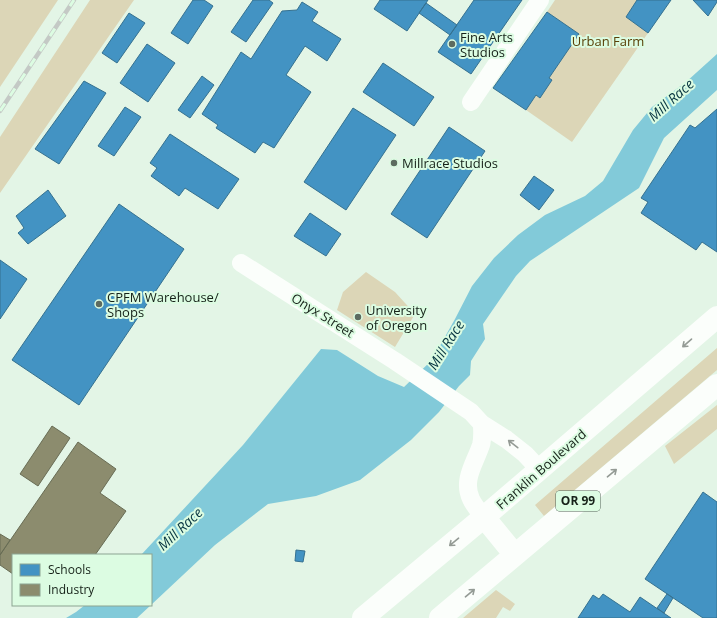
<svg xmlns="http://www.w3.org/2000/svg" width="717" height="618" viewBox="0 0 717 618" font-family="'Open Sans',sans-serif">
<rect width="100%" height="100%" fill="#e3f5e6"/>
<!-- green -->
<path fill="#dcd6b7" d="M0,0h58l-58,87z
M90,0h44l-134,193v-56z
M555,0h82l-11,17 22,16 -76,109 -46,-32 10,-15 4,3 12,-18 -3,-2 30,-44 -32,-22z
M366,272l29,20 20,22 -20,33 -58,-37 6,-18z
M717,348v22l-173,146 -9,-11z
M717,405v24l-43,35 -9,-18z
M496,590l19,14 -5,7 -7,-4 -7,11h-33z"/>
<!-- water -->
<path fill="#82cad9" d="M717,54v36l-53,48 -25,50 -109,73 -14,15 -33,48 2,15 -14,22 -1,14 -11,11 -20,26 -28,28 -51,40 -44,16 -48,8 -53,41 -64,60v-50h-10l102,-110 78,-96 16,1 41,26 26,11 28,-27 23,-41 17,-33 22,-28 24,-23 27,-20 40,-19 18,-15 30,-51 19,-23 34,-25z
M85,605h66l-14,13h-71l10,-6z"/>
<!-- schools -->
<path fill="#4393c3" stroke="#357190" d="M193,0h11l9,6 -25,38 -17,-11z
M253,0h16l4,3 -27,39 -15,-10z
M380,0h48l-21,31 -33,-22z
M474,0h48l-51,74 -33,-22z
M637,0h34l-23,33 -22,-16z
M693,0h24v2l-9,14z
M302,2l16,10 -6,9 29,18 -14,22 -22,-15 -19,29 25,17 -37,56 -11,-6 -8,11 -39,-25 2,-3 -16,-11 39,-62 10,7 31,-48 15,-1z
M426,3l31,22 -7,10 -31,-22z
M547,12l32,22 -30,44 3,2 -12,18 -4,-3 -10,15 -33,-22z
M129,13l16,10 -28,40 -15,-10z
M147,44l28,19 -27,39 -28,-19z
M383,63l51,34 -20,29 -51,-34z
M202,76l12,9 -24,33 -12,-8z
M84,81l22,12 -47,71 -24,-15z
M125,107l16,10 -27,39 -16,-10z
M353,108l43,27 -50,75 -42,-28z
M717,109v143l-15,-10 -6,8 -55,-37 7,-11 -7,-4 49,-73 5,3z
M449,127l36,24 -58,87 -36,-24z
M170,134l69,45 -21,30 -33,-21 -6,8 -28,-20 6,-8 -7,-5z
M534,176l20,14 -15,20 -19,-15z
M48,190l18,26 -38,28 -10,-11 6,-5 -8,-12z
M119,204l65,45 -105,156 -67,-45z
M310,213l31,21 -15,22 -32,-20z
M0,260l27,19 -27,40z
M703,492l14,10v116h-14l-58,-39z
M296,550l9,1 -2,11 -8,-1z
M603,594l27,18 10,-15 31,21h-93l15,-23 6,4z
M667,594l6,4 -9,15 -7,-5z"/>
<!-- industry -->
<path fill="#8c8c6e" stroke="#686c54" d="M52,426l18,12 -32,48 -18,-12z
M78,442l38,27 -16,24 26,18 -31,44h-82v19l-13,-9v-10z
M0,534l10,6 -10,15z"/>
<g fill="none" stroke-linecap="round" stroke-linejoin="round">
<!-- street -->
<path stroke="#fbfefb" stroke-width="18" d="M471,102l69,-102
M241,263l154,98 76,51 11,12 24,15 19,15 15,16
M482,424c0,7 1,14 -1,21 -6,18 -19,35 -10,54 3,7 9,13 13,18"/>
<!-- primary -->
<path stroke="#fbfefb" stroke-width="22" d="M484,517l31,38
M363,618l121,-101 233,-200
M440,618l277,-233"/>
<defs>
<path id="rail" d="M0,111l74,-111"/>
</defs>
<!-- rail casing -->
<use href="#rail" stroke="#c4c9c5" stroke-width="4.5"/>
<!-- rail -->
<use href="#rail" stroke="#dcfce2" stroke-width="3" stroke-dasharray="9" stroke-linecap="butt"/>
</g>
<!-- one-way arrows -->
<defs><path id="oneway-shaft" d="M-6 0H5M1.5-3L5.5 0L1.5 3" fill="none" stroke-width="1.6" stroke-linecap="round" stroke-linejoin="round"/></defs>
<g stroke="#949b95">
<use href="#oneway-shaft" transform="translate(687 343) rotate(139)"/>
<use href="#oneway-shaft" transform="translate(513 444) rotate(-142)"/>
<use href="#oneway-shaft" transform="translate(612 473) rotate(-40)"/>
<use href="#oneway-shaft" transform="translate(454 542) rotate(140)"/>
<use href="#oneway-shaft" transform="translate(470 593) rotate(-40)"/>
</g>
<!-- markers -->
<g fill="#5d6b60" stroke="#dcfce2" stroke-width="1.5">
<circle cx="452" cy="44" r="4"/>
<circle cx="394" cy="163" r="4"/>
<circle cx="99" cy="304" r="4"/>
<circle cx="358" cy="317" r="4"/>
</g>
<g text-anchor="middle" stroke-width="4" stroke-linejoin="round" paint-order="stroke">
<!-- shield labels -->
<rect fill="#dcfce2" stroke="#516355" stroke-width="1" x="556" y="491" width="44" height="20" rx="3"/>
<g font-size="12" font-weight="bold" fill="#152118">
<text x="578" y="505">OR 99</text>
</g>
<!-- poi labels -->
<g font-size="13" fill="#152118" stroke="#dcfce2" text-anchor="start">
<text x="460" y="42">Fine Arts<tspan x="460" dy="15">Studios</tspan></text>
<text x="402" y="168">Millrace Studios</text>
<text x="107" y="302">CPFM Warehouse/<tspan x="107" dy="15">Shops</tspan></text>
<text x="366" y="315">University<tspan x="366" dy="15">of Oregon</tspan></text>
</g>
<!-- park labels -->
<g font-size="13" fill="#594007" stroke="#dcfce2">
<text x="608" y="46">Urban Farm</text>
</g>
<!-- street labels -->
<g font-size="13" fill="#152118" stroke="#dcfce2">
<text transform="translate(323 315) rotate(32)" y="5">Onyx Street</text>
<text transform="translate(541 469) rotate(-41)" y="5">Franklin Boulevard</text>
</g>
<!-- water labels -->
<g font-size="14" font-style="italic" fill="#073440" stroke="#dcfce2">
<text transform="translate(671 100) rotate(-42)" y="5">Mill Race</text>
<text transform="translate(446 345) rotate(-58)" y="5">Mill Race</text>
<text transform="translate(180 529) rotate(-43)" y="5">Mill Race</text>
</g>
</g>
<!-- legend -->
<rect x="12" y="554" width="140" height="52" fill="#dcfce2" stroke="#8ca491"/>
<rect x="20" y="564" width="20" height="12" fill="#4393c3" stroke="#8ca491"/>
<text x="48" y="574" font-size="12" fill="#152118">Schools</text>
<rect x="20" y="584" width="20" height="12" fill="#8c8c6e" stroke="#8ca491"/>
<text x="48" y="594" font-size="12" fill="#152118">Industry</text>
</svg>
